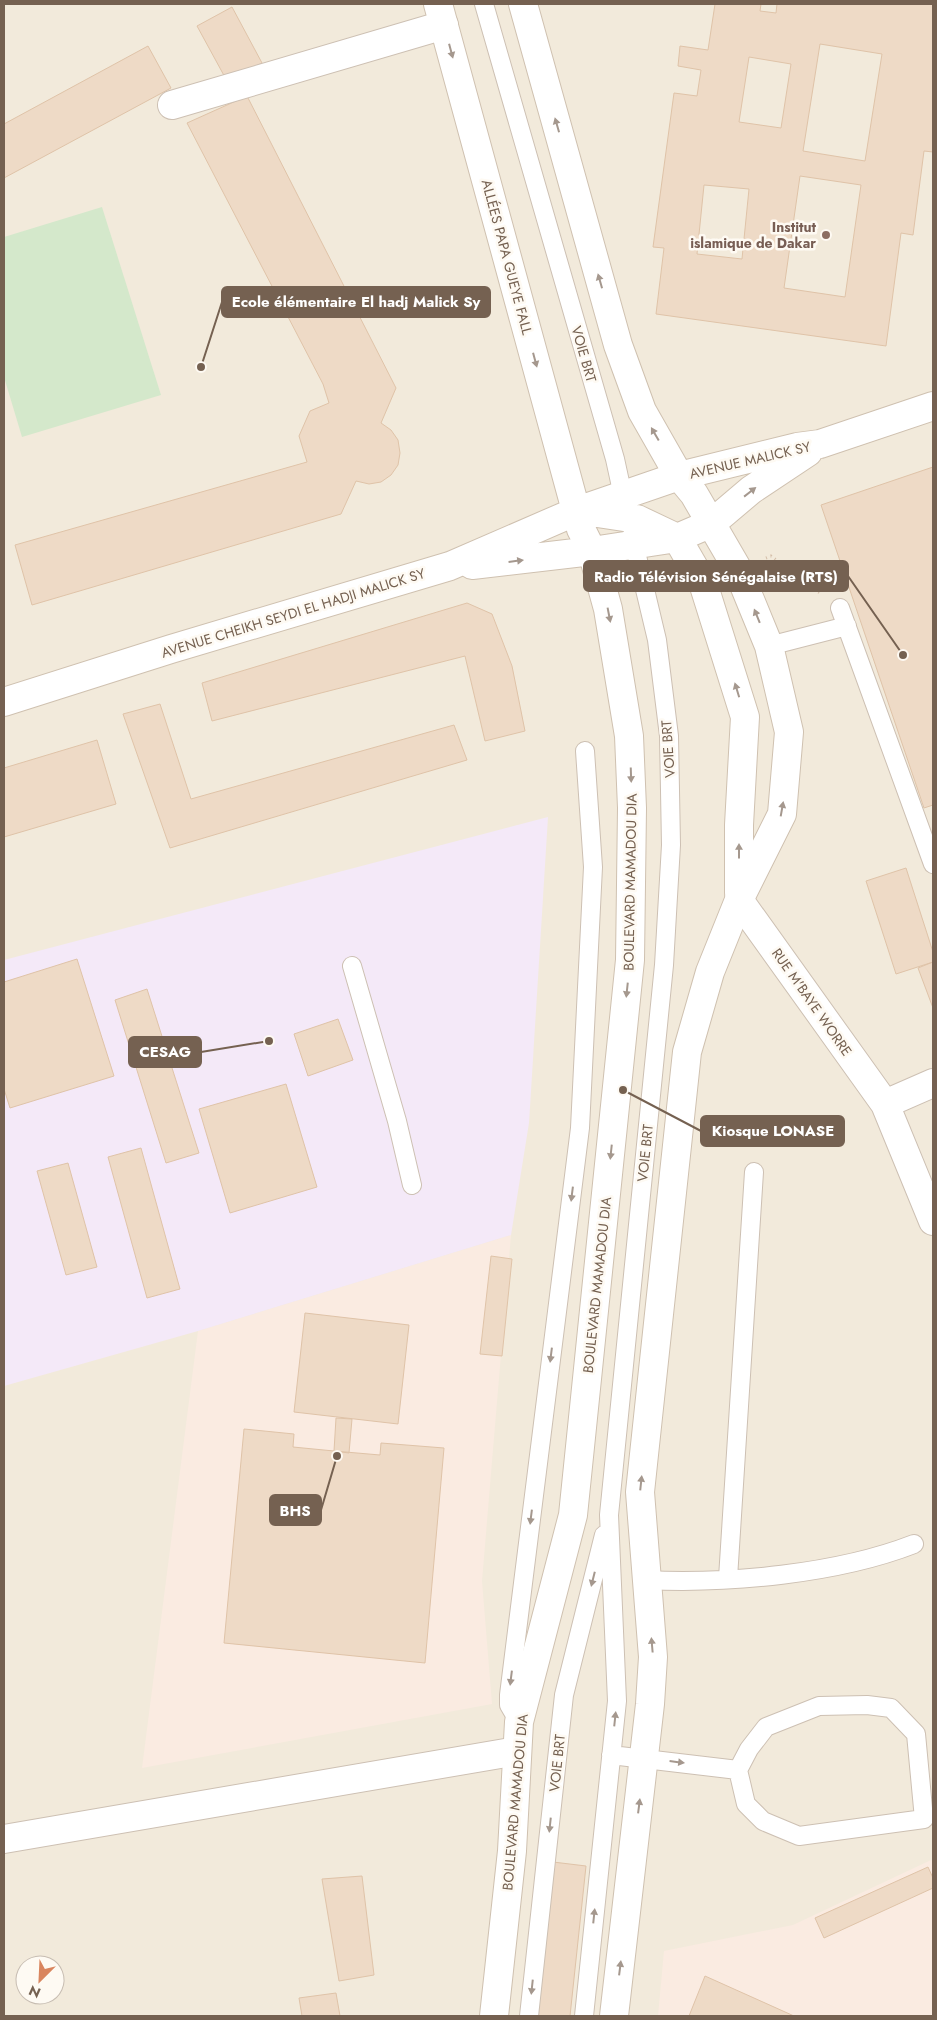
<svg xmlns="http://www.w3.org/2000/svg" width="937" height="2020" viewBox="0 0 937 2020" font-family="Jost,sans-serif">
<rect width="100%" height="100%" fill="#fbf7ec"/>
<!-- residential -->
<path fill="#f2eadb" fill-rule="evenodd" d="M4,4h929v2012h-929zM25,1965h30v30h-30z"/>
<!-- commercial -->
<path fill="#faebe1" d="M511,1235l-29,346 10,123 -350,64 56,-437z
M931,1860l2,1v155h-275l6,-65 129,-26z"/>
<!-- education -->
<path fill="#f4e9f8" d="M548,817l-19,306 -18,112 -313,96 -194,55v-426z"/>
<!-- green -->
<path fill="#d4e8cb" d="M102,207l59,188 -139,42 -18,-60v-140z"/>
<!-- building -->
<path fill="#eedac6" stroke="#dfc3a8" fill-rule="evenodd" d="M715,4h46l-1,7 16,2 1,-9h156v148l-9,-1 -11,84 -12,-2 -15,113 -230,-32 8,-66 -11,-1 21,-154 23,3 4,-26 -23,-4 2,-20 28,4zM820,44l62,10 -17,107 -62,-10zM749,57l42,7 -10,64 -42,-6zM800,176l61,9 -16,112 -61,-9zM704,185l45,4 -7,70 -45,-5z
M232,7l30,56 -35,18 -30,-55z
M148,46l23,42 -167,90v-54z
M247,96l149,292 -15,35 10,7 7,10 2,13 -2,12 -7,10 -10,7 -12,2 -13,-3 -15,33 -309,91 -17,-60 292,-83 -8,-26 11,-25 19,-8 -6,-19 -136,-261z
M933,467v338l-9,3 -103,-303z
M467,603l25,11 20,52 13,65 -40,10 -20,-85 -253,65 -10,-38z
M160,704l31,95 263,-74 13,35 -297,88 -47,-134z
M97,740l19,64 -112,33v-69z
M906,868l27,84v10l-37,12 -30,-93z
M77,959l37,117 -104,32 -6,-19v-107z
M933,962v46l-15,-40z
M147,989l52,164 -33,10 -51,-163z
M338,1019l15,41 -45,16 -14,-42z
M286,1084l31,103 -87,26 -31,-104z
M141,1148l39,141 -33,9 -39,-141z
M68,1163l29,104 -31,8 -29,-104z
M491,1256l21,3 -10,97 -22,-2z
M305,1313l104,12 -11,99 -104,-12z
M336,1418l16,1 -3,34 -15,-2z
M244,1429l50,5 -1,13 41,4 46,4 1,-12 63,5 -19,215 -201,-20z
M553,1862l33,4 -16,150h-34z
M928,1867l5,11v10l-109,50 -9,-20z
M362,1876l12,99 -35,6 -17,-102z
M705,1976l89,40h-105z
M336,1993l4,23h-38l-3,-18z"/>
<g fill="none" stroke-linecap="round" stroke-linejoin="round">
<defs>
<path id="lane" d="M484,4l131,455 10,46
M840,608l93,256
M769,646l78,-20
M352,966l45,155 15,64
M728,1578l26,-406
M646,1580c82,4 191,-6 268,-36
M867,1705l24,3 25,26 8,85 -125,17 -36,-15 -17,-17 -8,-34 11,-21 17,-22 53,-21z
M519,1722l-10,-17v-10l71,-567 13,-261 -8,-116
M611,1755l127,15
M529,2016l35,-321 40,-160
M584,2016l33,-315 -8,-186 55,-550 7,-120 -2,-109 -12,-96 -25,-105"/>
<path id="street" d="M172,105l272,-80
M739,900l146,204 48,117
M885,1104l48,-21
M4,1839l513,-88"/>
<path id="secondary" d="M438,4l143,525 11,22 16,58 21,127 3,72 -2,152 -57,555 -54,207 -7,129 -18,165
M523,4l95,341 24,66 37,65 15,18 43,74 32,78 20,86 -7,82 -43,86 -29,72 -23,80 -47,440 13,165 -3,47 -36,312
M584,511l53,8 40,19 26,45 42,134 -6,108v68
M472,565l120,-14 85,-13 35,-15 39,-33 57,-38
M4,702l167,-53 279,-83 127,-55 102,-35 118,-29 23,-3 113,-38"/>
</defs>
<!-- lane casing -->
<use href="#lane" stroke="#cdc0b3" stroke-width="20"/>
<!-- street casing -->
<use href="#street" stroke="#cdc0b3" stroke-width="30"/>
<!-- secondary casing -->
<use href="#secondary" stroke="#cfc1b0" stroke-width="30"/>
<!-- path -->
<path stroke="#d4bea9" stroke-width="3" stroke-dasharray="1 4" stroke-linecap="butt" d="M766,558l5,-2 50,38"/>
<!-- lane -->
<use href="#lane" stroke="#fff" stroke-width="18"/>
<!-- street -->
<use href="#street" stroke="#fff" stroke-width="28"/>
<!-- secondary -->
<use href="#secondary" stroke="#fff" stroke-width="28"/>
</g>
<!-- one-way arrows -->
<defs><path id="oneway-solid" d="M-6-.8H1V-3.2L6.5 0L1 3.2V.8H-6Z" transform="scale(1.25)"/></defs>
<g fill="#a5988e">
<use href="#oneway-solid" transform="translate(451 51) rotate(75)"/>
<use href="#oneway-solid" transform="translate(557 125) rotate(-106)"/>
<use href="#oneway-solid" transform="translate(600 281) rotate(-106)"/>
<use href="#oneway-solid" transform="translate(535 360) rotate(75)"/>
<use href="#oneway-solid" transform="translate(655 434) rotate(-120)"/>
<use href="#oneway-solid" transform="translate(750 492) rotate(-38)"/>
<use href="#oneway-solid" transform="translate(516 561) rotate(-7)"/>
<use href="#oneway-solid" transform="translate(609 615) rotate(79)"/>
<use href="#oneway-solid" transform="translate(757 616) rotate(-112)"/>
<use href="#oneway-solid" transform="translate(737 690) rotate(-107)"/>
<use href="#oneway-solid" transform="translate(631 775) rotate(88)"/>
<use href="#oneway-solid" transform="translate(782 809) rotate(-80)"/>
<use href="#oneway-solid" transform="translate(739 851) rotate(-90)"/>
<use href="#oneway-solid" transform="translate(627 990) rotate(96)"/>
<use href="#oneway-solid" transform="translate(611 1152) rotate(96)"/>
<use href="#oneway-solid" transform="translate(572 1194) rotate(97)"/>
<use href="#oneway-solid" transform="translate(551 1355) rotate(97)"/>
<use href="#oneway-solid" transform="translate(641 1483) rotate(-84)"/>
<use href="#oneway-solid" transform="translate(531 1517) rotate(97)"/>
<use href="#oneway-solid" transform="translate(593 1579) rotate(104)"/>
<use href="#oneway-solid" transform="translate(652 1645) rotate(-95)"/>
<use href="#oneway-solid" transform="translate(511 1678) rotate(97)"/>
<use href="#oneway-solid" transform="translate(615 1719) rotate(-84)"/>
<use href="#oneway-solid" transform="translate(677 1762) rotate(7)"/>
<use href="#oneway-solid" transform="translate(639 1806) rotate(-83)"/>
<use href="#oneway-solid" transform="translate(550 1825) rotate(96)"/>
<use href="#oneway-solid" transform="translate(594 1916) rotate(-84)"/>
<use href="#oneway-solid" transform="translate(620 1968) rotate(-83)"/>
<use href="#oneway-solid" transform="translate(532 1987) rotate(96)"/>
</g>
<!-- markers -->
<circle fill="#8d6e63" stroke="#fefaf3" stroke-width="2" cx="826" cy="235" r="5"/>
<g text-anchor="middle" stroke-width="5" stroke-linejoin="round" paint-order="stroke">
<!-- education labels -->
<g font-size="14" font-weight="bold" fill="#785e54" stroke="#fefaf3" text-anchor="end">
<text x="816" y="232">Institut<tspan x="816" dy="16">islamique de Dakar</tspan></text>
</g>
<!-- street labels -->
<g font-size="14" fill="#756151" stroke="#fefaf3">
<text transform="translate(507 257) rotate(75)" y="5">ALLÉES PAPA GUEYE FALL</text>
<text transform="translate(584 354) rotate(74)" y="5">VOIE BRT</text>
<text transform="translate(750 460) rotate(-13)" y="5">AVENUE MALICK SY</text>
<text transform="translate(293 613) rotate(-17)" y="5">AVENUE CHEIKH SEYDI EL HADJI MALICK SY</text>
<text transform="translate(668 749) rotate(-94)" y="5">VOIE BRT</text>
<text transform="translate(630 882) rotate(-89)" y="5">BOULEVARD MAMADOU DIA</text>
<text transform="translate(812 1002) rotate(55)" y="5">RUE M'BAYE WORRE</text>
<text transform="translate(645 1153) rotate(-84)" y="5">VOIE BRT</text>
<text transform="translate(597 1285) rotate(-84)" y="5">BOULEVARD MAMADOU DIA</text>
<text transform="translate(557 1763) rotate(-84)" y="5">VOIE BRT</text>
<text transform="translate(515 1802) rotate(-85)" y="5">BOULEVARD MAMADOU DIA</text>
</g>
</g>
<!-- callouts -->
<path fill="none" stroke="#756151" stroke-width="2" d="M201 367L222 302M903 655L848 576M269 1041L201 1052M623 1090L701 1131M337 1456L321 1510"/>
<g fill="#756151" stroke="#fefaf3" stroke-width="2">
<circle cx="201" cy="367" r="5"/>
<circle cx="903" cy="655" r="5"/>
<circle cx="269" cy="1041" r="5"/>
<circle cx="623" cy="1090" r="5"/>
<circle cx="337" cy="1456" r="5"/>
</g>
<g fill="#756151" stroke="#756151" stroke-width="2">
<rect x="222" y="287" width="268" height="30" rx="5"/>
<rect x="584" y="561" width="264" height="30" rx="5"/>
<rect x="129" y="1037" width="72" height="30" rx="5"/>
<rect x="701" y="1116" width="143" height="30" rx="5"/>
<rect x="270" y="1495" width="51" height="30" rx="5"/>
</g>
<g font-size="15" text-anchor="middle" font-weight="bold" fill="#fff">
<text x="356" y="307">Ecole élémentaire El hadj Malick Sy</text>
<text x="716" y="582">Radio Télévision Sénégalaise (RTS)</text>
<text x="165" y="1057">CESAG</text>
<text x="773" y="1136">Kiosque LONASE</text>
<text x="295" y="1516">BHS</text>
</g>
<!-- border -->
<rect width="937" height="2020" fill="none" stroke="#756151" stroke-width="10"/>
<!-- north arrow -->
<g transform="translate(40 1980) rotate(204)"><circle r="24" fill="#fefaf3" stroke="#c7bdb2"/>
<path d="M0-4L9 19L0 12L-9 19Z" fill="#d9855e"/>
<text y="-8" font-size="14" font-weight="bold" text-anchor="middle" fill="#756151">N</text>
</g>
</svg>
